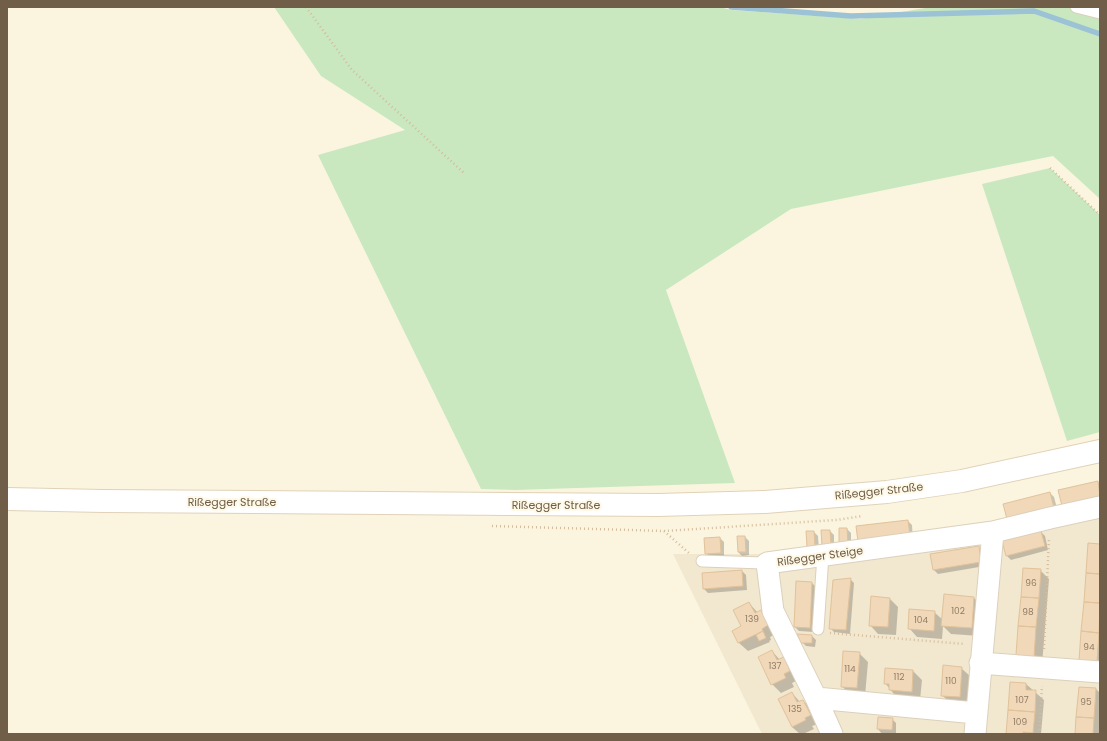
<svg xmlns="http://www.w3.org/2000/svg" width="1107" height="741" viewBox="0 0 1107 741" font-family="Poppins,sans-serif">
<rect width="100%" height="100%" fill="#fbf5e0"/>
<!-- residential -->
<path fill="#f2e8cf" d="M1100,501v233h-338l-89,-180h91l209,-23z"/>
<!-- green -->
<path fill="#c9e8c0" d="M274,7h445l13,3 128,9 71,-12h169v192l-47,-43 -262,53 -125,81 69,193 -220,7 -34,-1 -163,-334 87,-25 -84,-54z
M1050,168l50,47v217l-33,9 -85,-257z"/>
<!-- shadow -->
<path fill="#0003" d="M1098,482l2,2v17l-37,4z
M1050,493l4,4 4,15 -46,11z
M908,521l4,4 1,15 -50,5z
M847,529l4,4v14l-7,1z
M822,531h8l4,4v14z
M814,532l4,4 1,14 -11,-4z
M1041,532l4,4 3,14 -37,10 -4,-4z
M745,537l4,4v14l-7,1 -4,-4z
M720,538l4,4v15h-14l-4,-4z
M1100,545v125l-11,-1z
M978,547l4,4 3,15 -47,8 -4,-4z
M1040,570l9,9 -7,86 -17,-2 -8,-8z
M742,571l4,4 1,15 -39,3 -4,-4z
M850,579l4,4 -4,51 -16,-2 -4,-4z
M812,583l4,4 -2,45 -15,-1 -4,-4z
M974,598l8,8 -2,30 -29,-2 -8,-8 -1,13 -25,-2 -8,-9 25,-16 9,8z
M890,599l8,8 -2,28 -18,-1 -8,-9z
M749,603l9,10 3,-2 8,9 7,14 -6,3 1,3 -2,1 1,1 -22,9 -9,-8 -5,-12 9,-4z
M812,636l4,4 -1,7 -9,-1 -4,-4z
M772,651l8,9 3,-2 9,9 6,13 -6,3 2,4 -13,6 -9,-9z
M859,653l9,9 -3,34 -15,-1 -8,-9z
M961,668l9,8 -2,29 -17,-1 -9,-9z
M886,669l27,2 9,9 -2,20 -22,-1 -13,-16z
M1026,684l18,16 -3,34h-34z
M1080,688l16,1 4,4v41h-24z
M792,693l8,9 3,-1 9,8 6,15 -6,2 2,3 -11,5h-3l-8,-7z
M892,719l4,4v11h-14l-4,-5z"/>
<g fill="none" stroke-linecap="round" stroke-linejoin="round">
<!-- stream -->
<path stroke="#9cc2d5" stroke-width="5.5" d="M731,7l120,9 183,-5 66,23"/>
</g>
<!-- building -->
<path fill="#f0d8b9" stroke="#e1c29a" d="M1098,481l2,15 -38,10 -4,-16z
M1050,492l4,16 -47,11 -4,-15z
M908,520l2,16 -52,6 -2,-16z
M839,528h8l1,16h-9z
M821,530h9l1,15 -9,1z
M806,531h8l1,15 -8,1z
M1041,531l4,15 -39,10 -4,-15z
M737,536h8l1,16h-8z
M720,537l1,16 -16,1 -1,-16z
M1088,543l12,1v30l-14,-1z
M979,546l2,16 -48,8 -3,-16z
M1023,568l18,1 -2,29 -18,-1z
M742,570l1,16 -40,3 -1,-16z
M1086,573l14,1v29l-16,-1z
M851,578l-5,52 -17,-1 4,-49z
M796,581l16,1 -2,46 -16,-1z
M944,594l30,3 -2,31 -31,-2z
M871,596l19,2 -2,29 -19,-1z
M1021,597l18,1 -3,29 -18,-1z
M749,602l6,11 6,-3 7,15 -6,4 1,2 -25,12 -6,-12 9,-5 -8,-16z
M1084,602l16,1 -1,30 -18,-2z
M909,609l26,2 -1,20 -26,-2z
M1018,626l18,1 -2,30 -18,-2z
M763,631l3,7 -7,3 -3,-6z
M1081,631l18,2 -2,29 -18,-1z
M797,634l15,1v8h-11z
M772,650l5,10 7,-3 6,14 -6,3 2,4 -15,7 -13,-28z
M843,651l17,1 -3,36 -16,-1z
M943,665l19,2 -2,30 -19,-1z
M885,668l28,2 -1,22 -23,-2v-6h-5z
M1010,682l16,1v7h10l-1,22 -27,-2z
M1079,687l17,1 -2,30 -18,-1z
M792,692l5,10 6,-2 8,15 -6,3 1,2 -14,7 -14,-28z
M1008,710l27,2 -2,21 -10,-1v2h-17z
M878,717l15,1 -1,12 -15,-1z
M1076,717l18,1 -1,16h-18z"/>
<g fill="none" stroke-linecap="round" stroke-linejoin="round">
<defs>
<path id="lane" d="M1076,7l24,6
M702,561l65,2
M818,629l5,-74"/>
<path id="street" d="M980,663l120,9
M816,698l16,36
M976,713l-160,-15 -43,-87 -6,-48 226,-31 57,-14 50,-11
M975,734l18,-202"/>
<path id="secondary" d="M7,499l96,2 555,4 107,-3 122,-10 75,-11 138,-30"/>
</defs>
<!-- lane casing -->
<use href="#lane" stroke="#dcd0bb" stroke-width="13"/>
<!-- street casing -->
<use href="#street" stroke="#dcd0bb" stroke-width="23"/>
<!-- secondary casing -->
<use href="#secondary" stroke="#e0d2b8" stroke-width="24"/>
<!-- path -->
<path stroke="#d4bc9c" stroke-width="2.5" stroke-dasharray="1 3" stroke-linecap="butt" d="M306,7l46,63 112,103
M1050,168l50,47
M492,526l172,5 173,-11 25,-4
M664,531l26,23
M830,633l135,11
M1044,649l5,-111
M1039,734l3,-48"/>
<!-- lane -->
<use href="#lane" stroke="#fff" stroke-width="11"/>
<!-- street -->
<use href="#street" stroke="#fff" stroke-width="21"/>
<!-- secondary -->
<use href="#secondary" stroke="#fff" stroke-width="22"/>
</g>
<g text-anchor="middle" stroke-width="4" stroke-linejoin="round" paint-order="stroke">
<!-- number labels -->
<g font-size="9" fill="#917c65">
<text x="1031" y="586">96</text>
<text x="958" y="614">102</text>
<text x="1028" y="615">98</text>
<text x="752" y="622">139</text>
<text x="921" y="623">104</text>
<text x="1089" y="650">94</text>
<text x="775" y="669">137</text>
<text x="850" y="672">114</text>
<text x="899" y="680">112</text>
<text x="951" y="684">110</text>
<text x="1022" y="703">107</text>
<text x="1086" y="705">95</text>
<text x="795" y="712">135</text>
<text x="1020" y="725">109</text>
</g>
<!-- street labels -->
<g font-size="11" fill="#715e49" stroke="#fef9e6">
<text transform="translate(879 491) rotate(-6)" y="4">Rißegger Straße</text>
<text x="232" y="506">Rißegger Straße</text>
<text x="556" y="509">Rißegger Straße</text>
<text transform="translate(820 556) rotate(-8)" y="4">Rißegger Steige</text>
</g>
</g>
<!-- border -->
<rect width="1107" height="741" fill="none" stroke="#715e49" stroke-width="16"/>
</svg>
